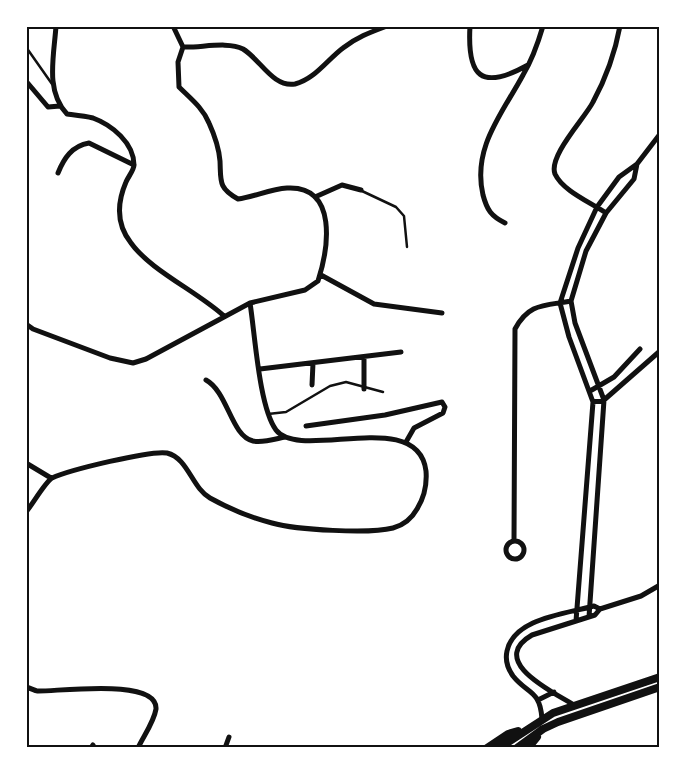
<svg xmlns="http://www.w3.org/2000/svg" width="686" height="774" viewBox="0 0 686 774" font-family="'Archivo Narrow',sans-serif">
<rect width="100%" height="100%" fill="#fff"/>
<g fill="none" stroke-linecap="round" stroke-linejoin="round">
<!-- service -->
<path stroke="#111" stroke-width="2.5" d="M26,47l26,37
M362,191l34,16 8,9 3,31
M268,414l18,-2 44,-26 16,-4 37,10"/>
<!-- minor -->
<path stroke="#111" stroke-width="5" d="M56,26c-2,30 -11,65 11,88 8,1 18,2 26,4 19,7 41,25 41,47 0,5 -6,12 -8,17 -9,21 -10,42 5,61 19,27 67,49 93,73
M173,26l10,21
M470,26c-3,51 11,65 58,39
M183,47c17,1 45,-6 60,2 17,10 30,39 52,35 20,-5 32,-24 48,-36 14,-11 28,-16 44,-22
M26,81l22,26 12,-1
M58,173c6,-15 14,-27 31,-30l45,22
M315,197l27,-12 19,5
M606,213c-16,-11 -43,-22 -51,-39 -7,-18 30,-56 38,-72 13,-24 22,-49 27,-76
M505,223c-14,-7 -18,-13 -22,-28 -11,-47 19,-81 40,-120 9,-15 15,-32 20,-49
M321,275l53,29 68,9
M26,324l7,5 77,29 23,5 13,-4 104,-56 55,-13 13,-9c10,-31 21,-96 -31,-93 -17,1 -33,9 -49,11 -20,-11 -17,-18 -18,-38 -1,-12 -6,-27 -11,-38 -6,-15 -19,-25 -30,-36l-1,-25 5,-15
M364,357v32
M260,369l141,-17
M206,380c22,12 25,56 47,61 10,2 22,-2 32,-4
M312,385l1,-22
M590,391l24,-14 26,-28
M593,402l11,-2 56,-49
M306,426l79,-11 57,-13 3,5 -2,6 -29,15 -8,14
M26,463l25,15
M26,512c6,-7 20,-31 26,-34 17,-8 99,-28 115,-25 21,5 25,35 43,45 18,10 42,20 62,25 25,7 97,11 121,5 11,-3 19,-10 24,-19 7,-11 10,-25 9,-38 -8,-65 -126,-9 -150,-41 -17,-23 -21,-96 -26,-127
M506 550a9 9 0 1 1 18 0a9 9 0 1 1-18 0Z
M514,541l1,-212c14,-26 29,-23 56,-28
M589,617l15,-217 -29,-77 -4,-22 15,-50 20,-38 28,-34 3,-15
M576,621l17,-219 -24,-65 -9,-34 18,-55 19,-41 22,-30 18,-13 23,-30
M26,687c4,1 8,3 11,4 18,1 121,-14 119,18 -2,13 -13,28 -18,39
M538,700l16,-8
M574,705c-21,-13 -87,-44 -42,-70l63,-20 5,-6 41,-13 19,-11
M542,719c-2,-30 -15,-25 -29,-43 -5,-7 -8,-16 -6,-25 7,-33 59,-37 87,-45l6,3
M91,748l2,-3
M225,748l4,-11"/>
<!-- trunk -->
<path stroke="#111" stroke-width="8" d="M487,748l21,-14 10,-3
M499,748l54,-35 107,-36
M517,748l26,-19 15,-7 102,-35
M528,748l9,-11"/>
</g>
<!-- border -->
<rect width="686" height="774" fill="none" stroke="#ffffff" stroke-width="55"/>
<rect x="28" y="28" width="630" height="718" fill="none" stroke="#111" stroke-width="2"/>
</svg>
